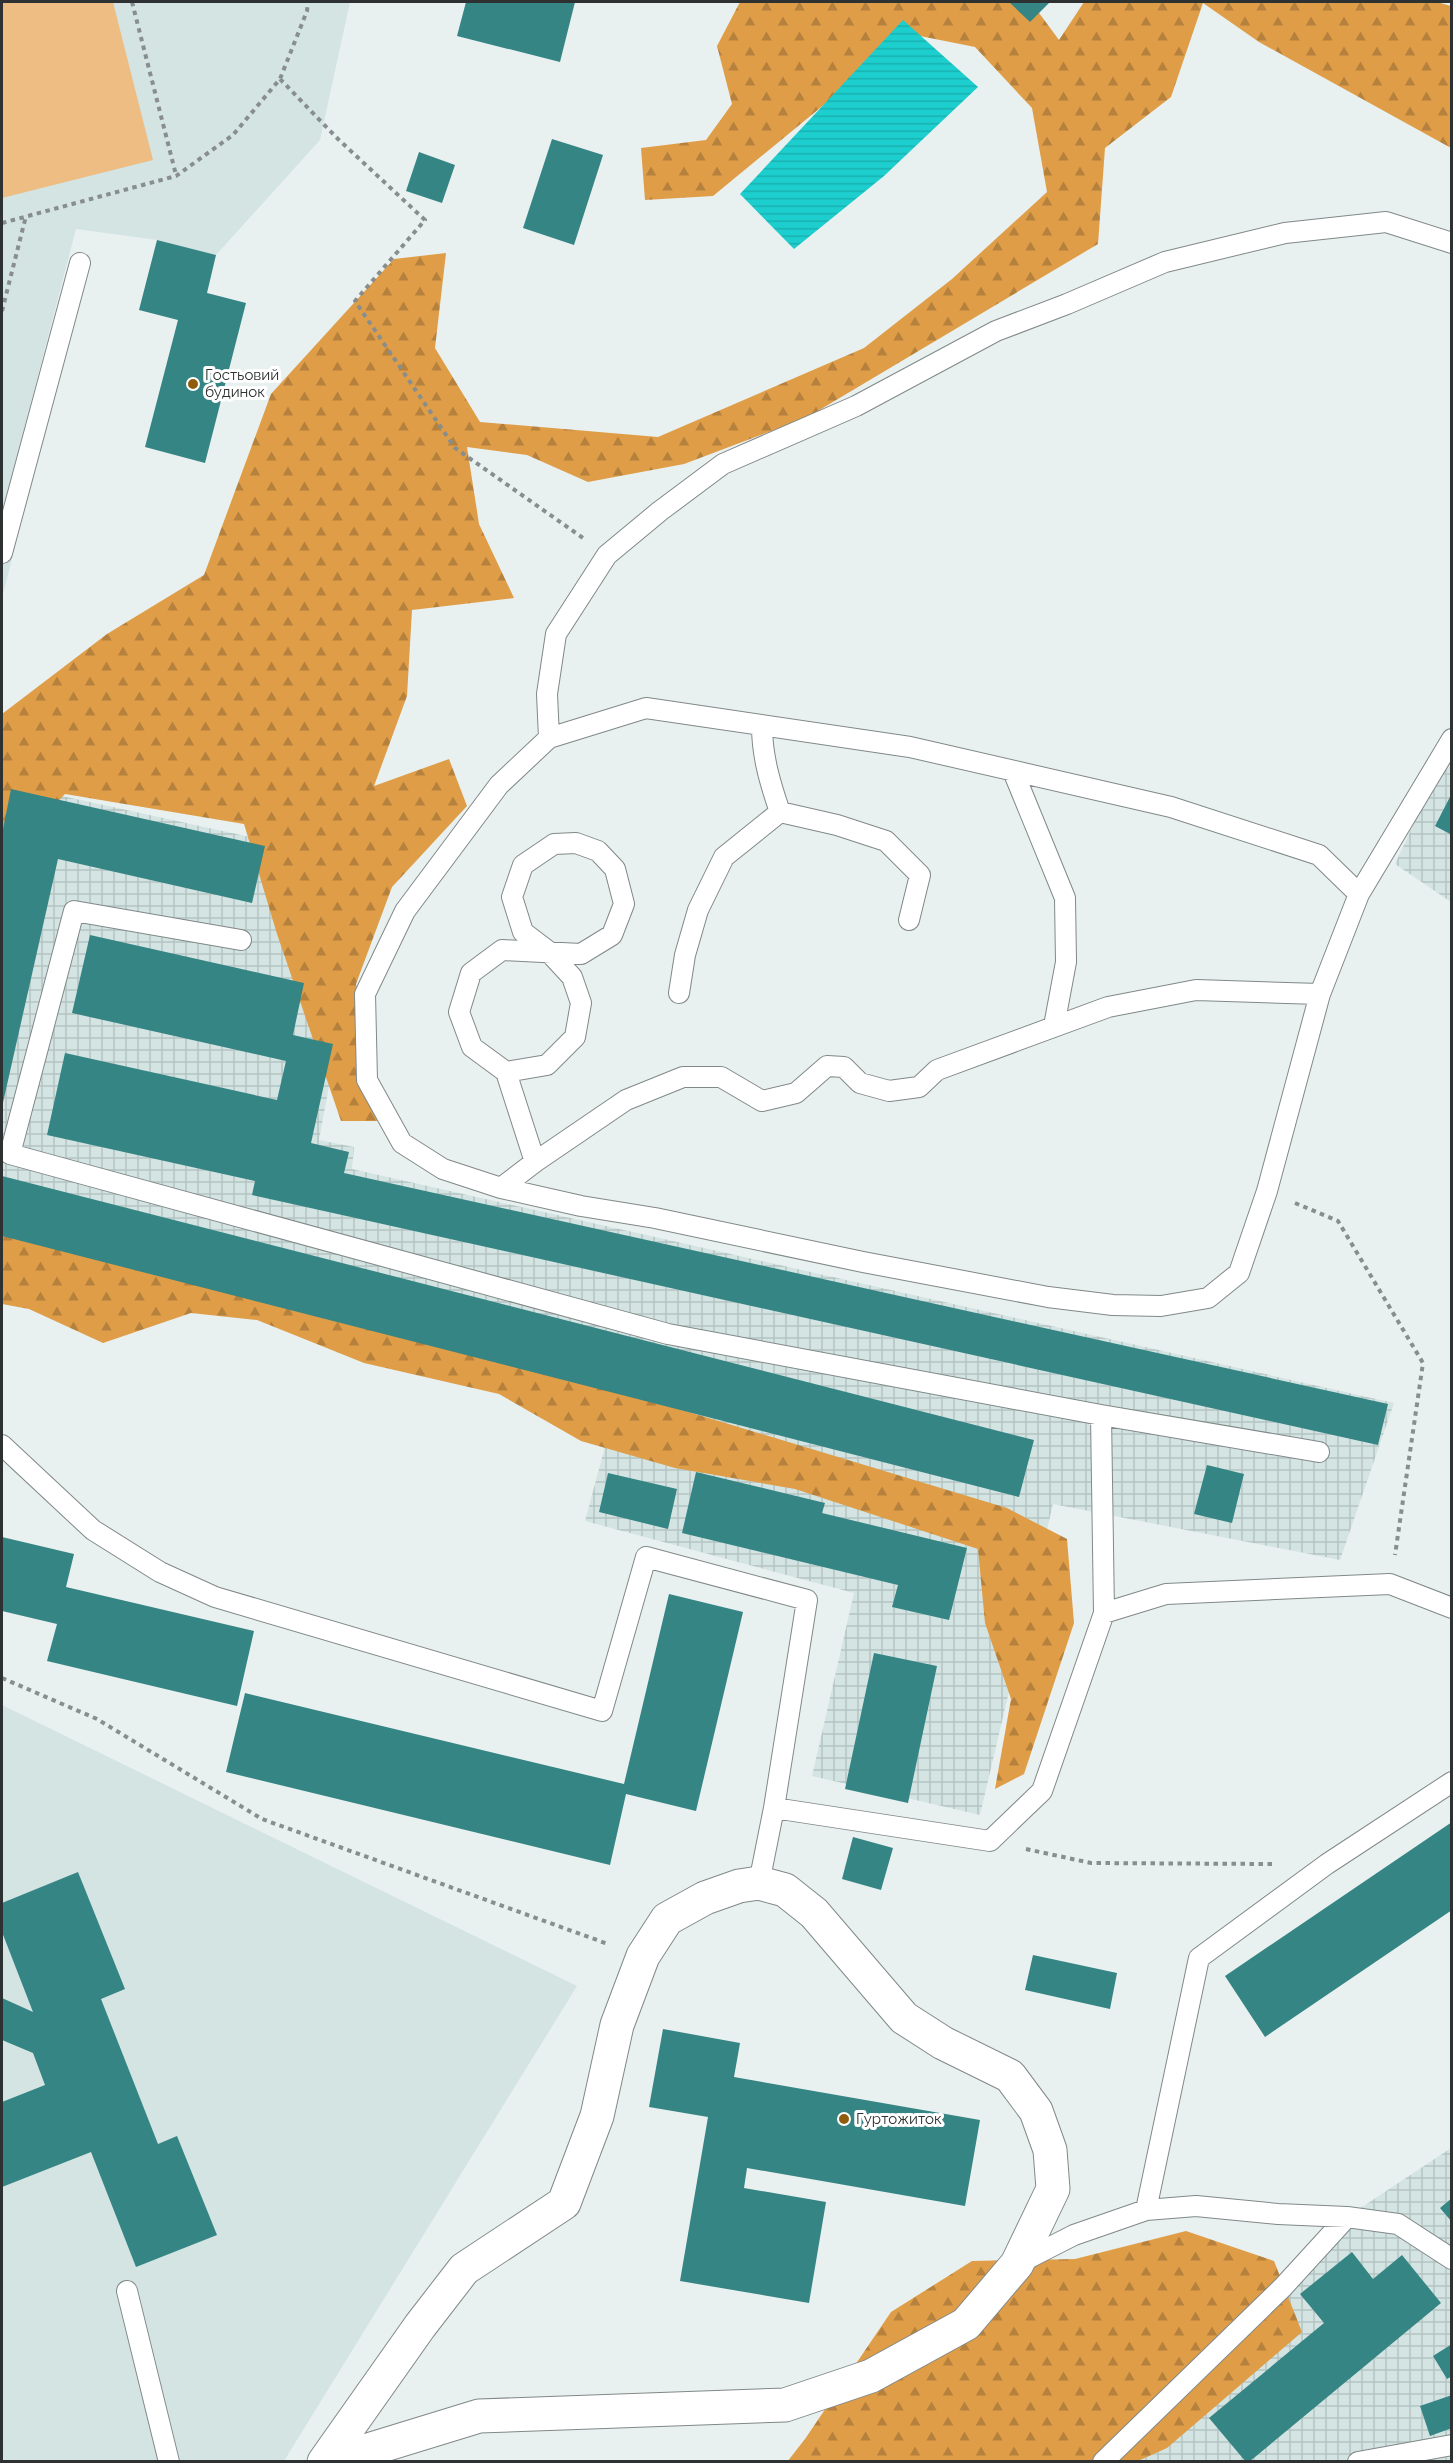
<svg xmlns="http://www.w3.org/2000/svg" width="1453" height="2463" viewBox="0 0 1453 2463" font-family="Raleway,sans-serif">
<defs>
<pattern id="industrial-grid" width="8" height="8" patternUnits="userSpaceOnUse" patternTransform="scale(1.5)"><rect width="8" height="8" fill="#d3e4e3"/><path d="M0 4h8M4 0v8" fill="none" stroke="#b5c4c3"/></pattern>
<pattern id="forest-firs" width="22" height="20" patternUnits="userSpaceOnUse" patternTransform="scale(1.5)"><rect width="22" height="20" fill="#df9d47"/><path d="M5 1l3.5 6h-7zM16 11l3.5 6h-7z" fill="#b5813c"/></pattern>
<pattern id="water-rules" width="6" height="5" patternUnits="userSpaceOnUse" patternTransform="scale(1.5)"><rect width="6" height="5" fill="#1ccecd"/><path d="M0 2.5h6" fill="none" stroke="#1ab1b0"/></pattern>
</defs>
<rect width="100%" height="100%" fill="#e9f0f0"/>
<!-- built -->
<path fill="#d3e4e3" d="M2,2h348l-30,138 -104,115 -59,-15 -81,-11 -74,285z
M2,534l15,5 -15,59z
M2,1705l575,281 -293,475h-282z"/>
<!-- industrial -->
<path fill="url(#industrial-grid)" d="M1451,744v158l-56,-38z
M7,784l257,56 73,203 -18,97 35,7 -2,22 1042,234 -54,157 -287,-56 -73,311 -168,-39 42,-183 -269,-72 32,-119 -615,-161v-434z
M1451,2148v313l-371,1 267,-245z"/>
<!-- grass -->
<path fill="#eebd83" d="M2,2h111l40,158 -151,38z"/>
<!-- forest -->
<path fill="url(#forest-firs)" d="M740,2h291l28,38 25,-38h353l14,4v142l-192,-106 -56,-39 -32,94 -66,51 -7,96 -292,174 -122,46 -96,18 -61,-27 -60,-8 12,77 35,74 -102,12 -5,86 -33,90 75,-27 18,47 -75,81 -36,97 21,137h-36l-64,-187 -33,-110 -179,-30 -63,67v-147l105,-80 97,-59 67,-181 123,-135 52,-6 -11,95 45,74 178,15 206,-89 88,-69 95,-87 -15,-84 -57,-61 -65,-13 -197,162 -68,4 -4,-52 65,-8 26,-36 -15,-58z
M2,1214l9,12 433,112 563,170 60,31 7,84 -50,151 -29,15 16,-90 -26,-76 -7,-74 -183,-60 -120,-21 -94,-27 -82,-47 -135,-31 -107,-43 -66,-7 -88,30 -74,-34 -27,-5z
M1186,2231l88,30 28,71 -135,116 -29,13 -351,1 18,-23 86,-127 81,-51 103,-2z"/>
<!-- water -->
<path fill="url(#water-rules)" d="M903,20l75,67 -94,89 -90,73 -54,-55z"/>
<!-- building -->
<path fill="#358584" d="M466,2h109l-15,60 -103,-26z
M1009,2h41l-20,20z
M552,139l51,16 -29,90 -51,-17z
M419,152l36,13 -13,38 -36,-12z
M157,240l59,15 -9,38 39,10 -41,160 -60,-16 33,-127 -39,-10z
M11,789l254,57 -13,57 -194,-44 -56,248v-273z
M1452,793v42l-17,-9z
M90,935l214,48 -11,52 40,9 -22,99 38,9 -5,21 1044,231 -10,41 -1126,-250 3,-14 -208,-46 18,-82 212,47 9,-39 -214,-48z
M2,1176l1032,264 -15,57 -1017,-261z
M1207,1465l37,9 -12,49 -38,-9z
M696,1472l129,31 -3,10 145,35 -18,72 -57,-13 6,-22 -216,-52z
M608,1473l69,16 -9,40 -69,-17z
M2,1537l72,17 -8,33 188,44 -17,75 -190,-45 10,-37 -55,-13z
M669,1594l74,18 -47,199 -70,-17 -16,71 -384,-93 19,-79 379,91z
M874,1653l63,13 -29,137 -63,-14z
M1452,1822v88l-187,127 -40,-61z
M853,1837l40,11 -12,42 -39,-11z
M78,1872l47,117 -24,10 57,145 19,-8 40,99 -81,32 -45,-115 -89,35v-85l43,-17 -12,-32 -31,-13v-42l31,14 -31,-80v-29z
M1033,1955l84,18 -7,36 -85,-19z
M663,2029l77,14 -6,34 246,43 -15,86 -218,-38 -3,20 82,14 -17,101 -129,-22 28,-164 -59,-10z
M1452,2198v24l-12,-14z
M1352,2252l21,27 29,-24 39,48 -192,159h-3l-37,-44 115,-95 -24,-29z
M1452,2344v32l-5,3 -14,-23z
M1452,2395v33l-22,8 -10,-30z"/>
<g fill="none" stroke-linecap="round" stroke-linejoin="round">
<defs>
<path id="lane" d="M2,553l78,-290
M646,708l264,39 261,60 148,48 40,39 -39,100 -124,-4 -88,17 -171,63 -18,17 -30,4 -29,-8 -16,-16 -17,-1 -31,27 -34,8 -41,-24h-38l-57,23 -91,62 -34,26 -58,-19 -41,-26 -35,-63 -2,-86 40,-83 94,-126 50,-47z
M762,726c0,30 8,57 18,86
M549,738l-2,-44 9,-60 51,-79 53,-44 63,-47 133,-58 140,-75 71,-27 98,-42 120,-29 101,-11 66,21
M1013,771l52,127 1,64 -12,64
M1359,894l93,-155
M241,940l-167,-29 -64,243 658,180 433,81 218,37
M548,951l-25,-19 -11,-35 11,-32 31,-21 22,-1 22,8 17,18 9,35 -12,31 -31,19 -79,-4 -31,23 -12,39 13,35 34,25 41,-7 28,-28 6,-34 -9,-26 -24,-26
M679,993l6,-38 13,-45 26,-53 56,-45 57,13 49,16 34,34 -11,45
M506,1072l29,90
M501,1188l80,18 74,12 208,44 185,35 65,8 48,1 47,-8 31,-25 28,-82 53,-197
M1101,1415l3,198
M2,1445l91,85 67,42 55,25 387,114 44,-154 161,43 -33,208 -15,75
M774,1808l216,33 52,-50 62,-178 62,-19 224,-10 62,24
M1146,2210l53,-252 128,-94 125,-82
M1019,2263l55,-28 72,-25 50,-4 82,8 69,3 51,7 54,35
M127,2291l42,171
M1103,2462l180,-175 64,-70
M1358,2462l94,-17"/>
<path id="street" d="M324,2462l96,-136 44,-57 100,-66 33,-87 20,-91 26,-69 24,-37 38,-21 34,-12 20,-3 26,7 29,23 90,105 39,25 67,33 26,35 14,39 3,39 -36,75 -51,60 -95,52 -86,29 -306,11 -150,46"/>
</defs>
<!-- lane casing -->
<use href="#lane" stroke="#818888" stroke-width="22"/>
<!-- street casing -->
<use href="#street" stroke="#818888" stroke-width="35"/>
<!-- path -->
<path stroke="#888d8d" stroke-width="4" stroke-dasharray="4.5 4.5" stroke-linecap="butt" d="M132,2l44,173
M280,79l58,60 87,81 -70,81 100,147 128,90
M2,223l174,-47 57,-41 47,-56 27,-68 1,-9
M2,311l24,-95
M1295,1203l43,18 85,142 -28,192
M2,1678l95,41 165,100 346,125
M1026,1849l65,14 181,1"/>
<!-- lane -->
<use href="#lane" stroke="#fff" stroke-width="20"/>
<!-- street -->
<use href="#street" stroke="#fff" stroke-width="33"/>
</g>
<!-- markers -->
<g fill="#905d0e" stroke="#fff" stroke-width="2">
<circle cx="193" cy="384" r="6"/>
<circle cx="844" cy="2119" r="6"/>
</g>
<g text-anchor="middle" stroke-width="6" stroke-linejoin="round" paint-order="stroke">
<!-- poi labels -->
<g font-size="15" fill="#2e3131" stroke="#fff" text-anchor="start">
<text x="205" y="380">Гостьовий<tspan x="205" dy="17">будинок</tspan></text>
<text x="856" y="2124">Гуртожиток</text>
</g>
</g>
<!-- border -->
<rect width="1453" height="2463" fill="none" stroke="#2e3131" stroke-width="6"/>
</svg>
